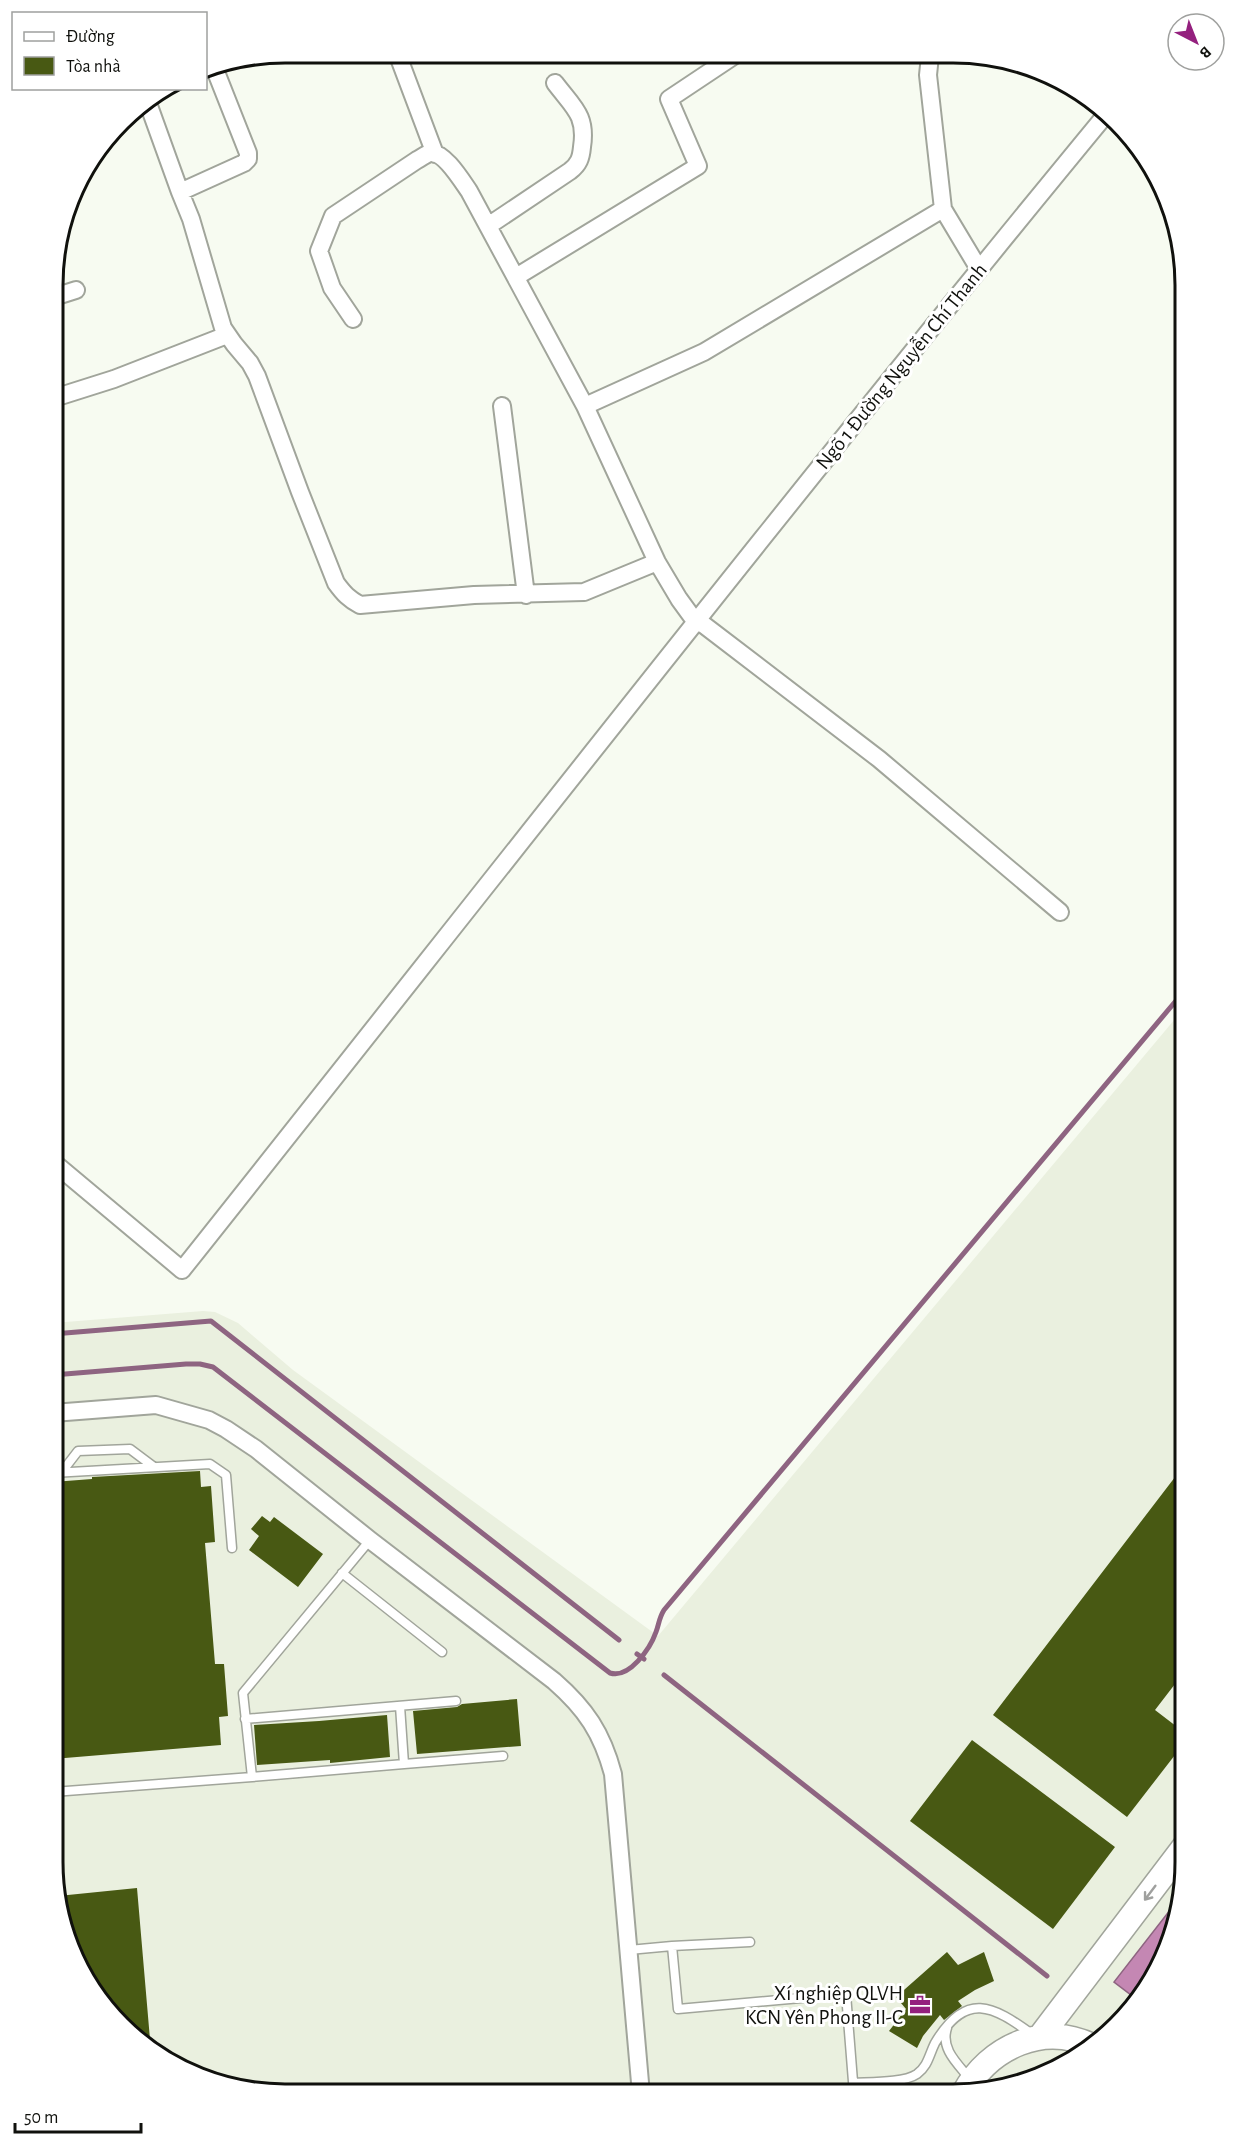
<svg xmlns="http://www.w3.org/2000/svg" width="1238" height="2147" viewBox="0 0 1238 2147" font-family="'Alegreya Sans',sans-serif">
<rect width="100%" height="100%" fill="#f7fbf1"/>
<!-- built -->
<path fill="#eaf0df" d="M1185,1007v870l-12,60 -35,66 -44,44 -66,35 -75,12 -698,-2 -59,-15 -53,-31 -51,-55 -27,-54 -12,-75v-539l150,-12 12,1 23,11 55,47 365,266z"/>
<!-- water -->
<path fill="#c487b3" stroke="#8e6481" stroke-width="1.5" d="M1181,1896l-8,41 -34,64 -25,-19z"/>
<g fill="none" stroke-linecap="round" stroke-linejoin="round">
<!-- stream -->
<path stroke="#8e6481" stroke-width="5" d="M53,1334l158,-13 408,319
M53,1375l133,-11h14l13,3 397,306c19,6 40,-24 46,-41 3,-8 3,-14 8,-22l521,-620
M637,1654l7,5
M664,1675l383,301"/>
</g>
<!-- building -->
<path fill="#485913" d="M1185,1464v207l-30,39 30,23v9l-58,75 -134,-102z
M200,1471l1,16 10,-1 4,56 -10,1 10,121h9l4,52 -9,1 2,28 -168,14v-277l39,-3v-2z
M262,1516l8,6 4,-5 49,37 -25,33 -49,-37 10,-14 -8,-7z
M517,1699l4,47 -104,8 -4,-43 44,-4 5,-3z
M387,1715l3,42 -60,6v-3l-73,5 -3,-40 65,-4z
M972,1740l143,107 -62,82 -143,-108z
M137,1888l14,163 -8,-5 -51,-55 -27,-54 -7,-41z
M947,1952l11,13 26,-13 10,29 -19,9 -17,11 4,5 -18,14 -4,-5 -17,21 -6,12 -28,-17 17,-22 -10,-12z"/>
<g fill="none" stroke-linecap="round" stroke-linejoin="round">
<defs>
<path id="lane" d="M53,1473l157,-9 16,11 6,73
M61,1473l17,-22 52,-2 24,18
M342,1573l100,79
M400,1706l4,58 99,-8
M245,1719l211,-18
M252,1777l152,-13
M53,1792l199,-15 -9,-84 127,-153
M672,1946l78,-4
M629,1950l43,-4 6,63 168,-15 8,100
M947,2028c-7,21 11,36 23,51
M853,2083c16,-1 51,0 64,-9 11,-8 12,-19 18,-31 31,-52 57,-38 98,-8"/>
<path id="street" d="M397,53l38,101
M930,56l-2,19 15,134 36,60
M214,67l34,86v6l-4,4 -64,29 11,27 32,109 11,16 16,19 7,13 43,116 36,91c8,11 13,16 24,22l114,-10 110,-3 73,-30
M149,106l31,86
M488,226l82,-55c9,-7 11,-13 12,-24 5,-32 -9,-40 -27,-64
M516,277l182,-111 -29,-67 66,-44
M54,297l22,-7
M353,319l-21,-31 -13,-37 14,-35 84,-56c4,-2 9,-6 13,-7 14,-2 32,28 39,38l116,215 72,156 22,37 16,22 9,4 175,134 181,153
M54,398l60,-19 113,-44
M502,406l24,189
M585,406l119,-54 239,-143
M53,1162l129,108c307,-386 611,-776 926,-1158
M53,1413l103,-8 53,15 17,9 30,20 114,91 184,141c32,28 48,52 59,93l28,320"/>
<path id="secondary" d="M1040,2037l145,-191
M964,2093c25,-46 80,-72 130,-46"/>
</defs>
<!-- lane casing -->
<use href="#lane" stroke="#a1a59b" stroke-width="11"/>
<!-- street casing -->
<use href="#street" stroke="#a1a59b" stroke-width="20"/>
<!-- secondary casing -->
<use href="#secondary" stroke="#a1a59b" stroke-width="27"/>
<!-- lane -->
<use href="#lane" stroke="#fff" stroke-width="8"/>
<!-- street -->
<use href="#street" stroke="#fff" stroke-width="16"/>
<!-- secondary -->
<use href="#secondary" stroke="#fff" stroke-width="24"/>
</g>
<!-- one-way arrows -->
<defs><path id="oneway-shaft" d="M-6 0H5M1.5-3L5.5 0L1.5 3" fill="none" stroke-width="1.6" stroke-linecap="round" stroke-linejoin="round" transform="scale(1.5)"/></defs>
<use stroke="#9fa09e" href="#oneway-shaft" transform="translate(1150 1893) rotate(127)"/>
<!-- icons -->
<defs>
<symbol id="office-bare" viewBox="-9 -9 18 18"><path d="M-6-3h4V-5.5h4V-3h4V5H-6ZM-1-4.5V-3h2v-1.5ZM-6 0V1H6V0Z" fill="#94207e" stroke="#fff" stroke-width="2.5" paint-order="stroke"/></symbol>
</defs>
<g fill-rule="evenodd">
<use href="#office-bare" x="905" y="1990" width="30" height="30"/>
</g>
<g text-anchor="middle" stroke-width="6" stroke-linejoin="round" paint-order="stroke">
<!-- street labels -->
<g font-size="21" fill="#10110d" stroke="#fff">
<text transform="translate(901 366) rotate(-51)" y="7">Ngõ 1 Đường Nguyễn Chí Thanh</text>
</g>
<!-- poi labels -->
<g font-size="21" fill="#10110d" stroke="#fff" text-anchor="end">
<text x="903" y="2000">Xí nghiệp QLVH<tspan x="903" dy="24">KCN Yên Phong II-C</tspan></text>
</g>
</g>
<!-- crop -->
<path d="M0 0H1238V2147H0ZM285 63H953A222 222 0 0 1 1175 285V1862A222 222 0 0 1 953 2084H285A222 222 0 0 1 63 1862V285A222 222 0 0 1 285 63Z" fill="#fff" fill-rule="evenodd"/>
<path fill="none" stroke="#10110d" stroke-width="3" d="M285 63H953A222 222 0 0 1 1175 285V1862A222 222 0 0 1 953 2084H285A222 222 0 0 1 63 1862V285A222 222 0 0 1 285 63Z"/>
<!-- legend -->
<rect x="12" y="12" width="195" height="78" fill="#ffffff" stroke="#9fa09e" stroke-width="1.5"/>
<rect x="24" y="32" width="30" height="9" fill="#ffffff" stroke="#9fa09e" stroke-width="1.5"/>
<text x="66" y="42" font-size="18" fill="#10110d">Đường</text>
<rect x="24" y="57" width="30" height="18" fill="#485913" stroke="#9fa09e" stroke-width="1.5"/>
<text x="66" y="72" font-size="18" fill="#10110d">Tòa nhà</text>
<!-- north arrow -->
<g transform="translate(1196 42) rotate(138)"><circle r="28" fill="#ffffff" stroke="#9fa09e" stroke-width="1.5"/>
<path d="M0-4.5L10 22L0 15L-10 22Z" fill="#94207e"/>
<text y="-9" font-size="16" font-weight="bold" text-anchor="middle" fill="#10110d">B</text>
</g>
<!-- scale -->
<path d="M15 2123v9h126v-9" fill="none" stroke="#10110d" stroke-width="3"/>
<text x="24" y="2123" font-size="18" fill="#10110d" stroke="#ffffff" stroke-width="4.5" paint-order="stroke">50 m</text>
</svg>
